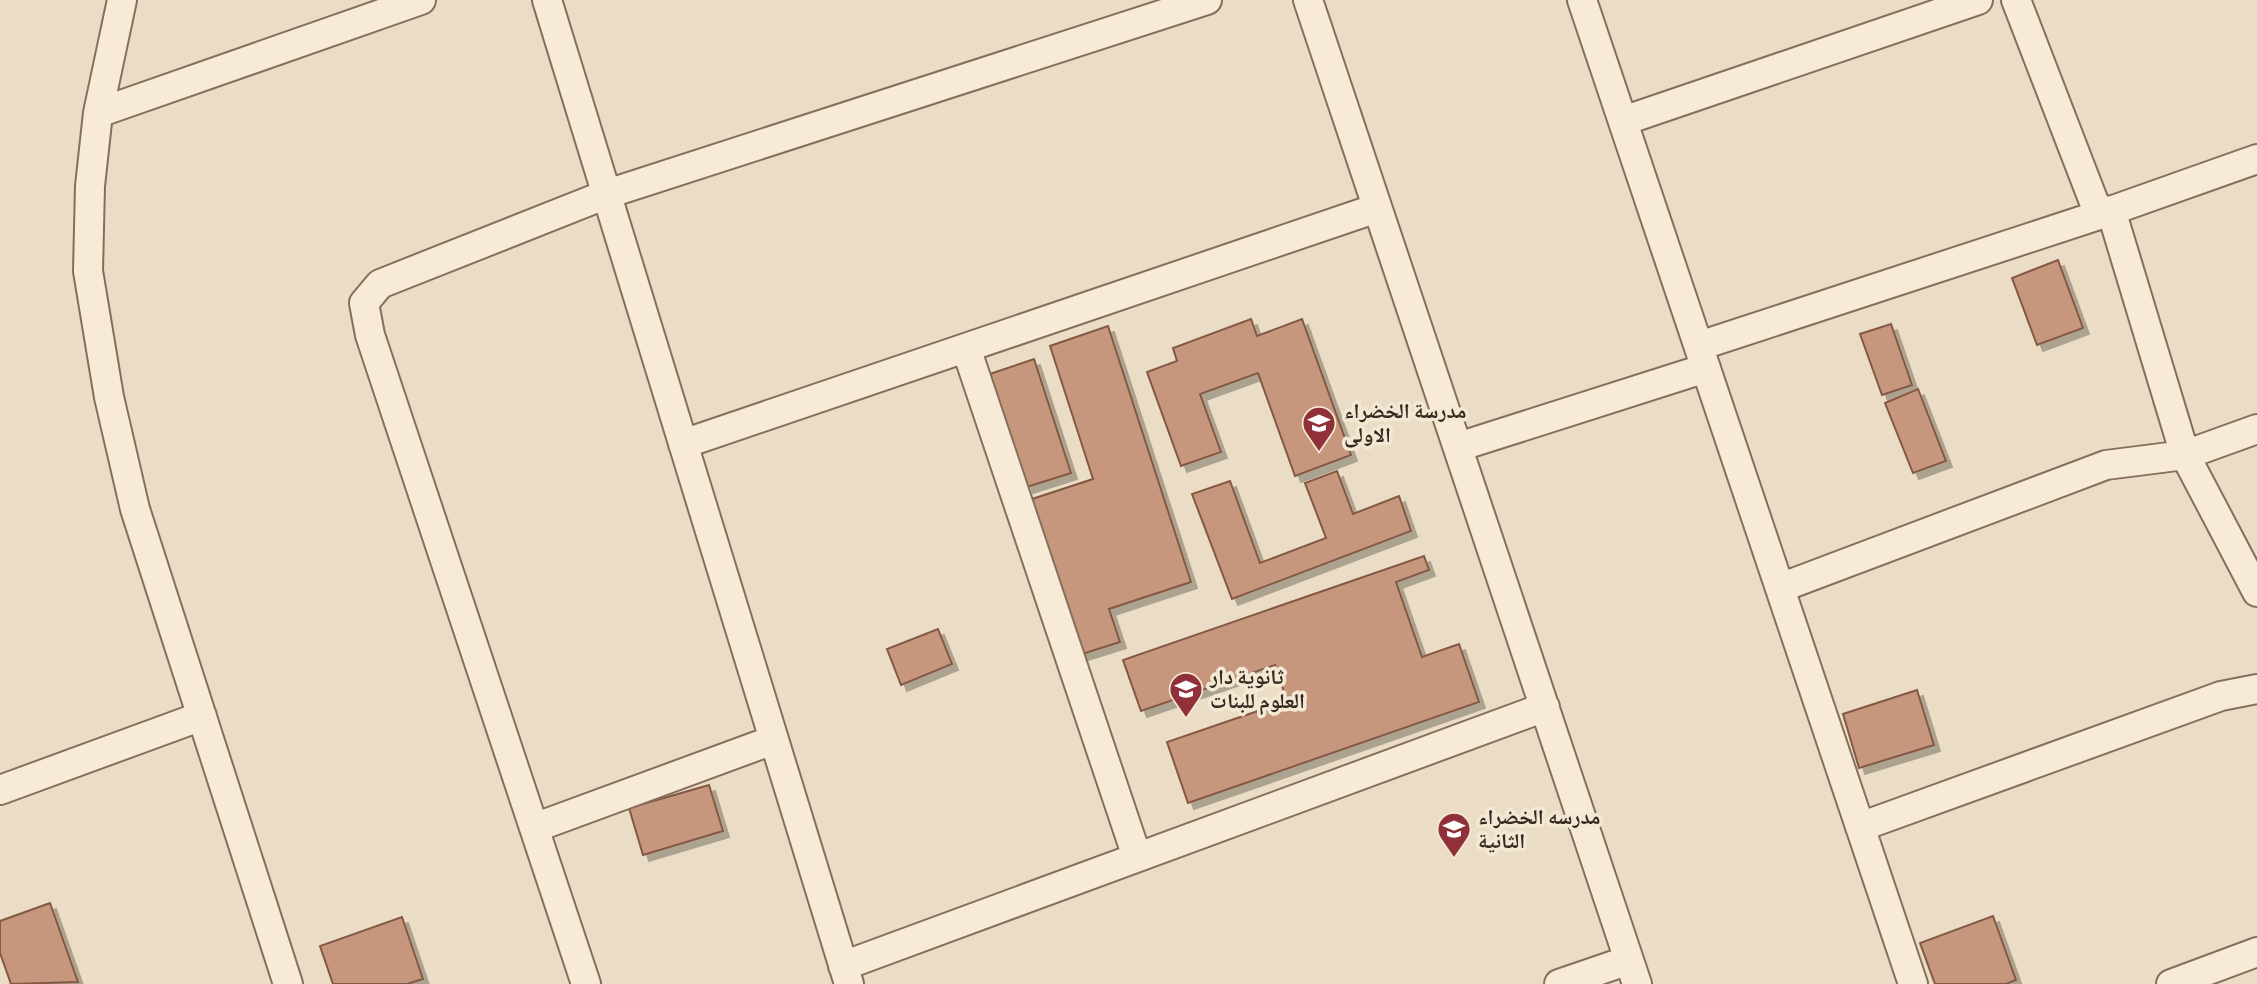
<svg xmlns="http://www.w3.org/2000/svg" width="2257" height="984" viewBox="0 0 2257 984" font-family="Literata,'Noto Naskh Arabic',serif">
<defs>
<filter id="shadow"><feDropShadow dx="6" dy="6" stdDeviation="0" flood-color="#0004"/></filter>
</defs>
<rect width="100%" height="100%" fill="#ebddc5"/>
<!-- building -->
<path fill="#c7977d" stroke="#835844" stroke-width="2" filter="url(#shadow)" d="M2058,260l25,68 -46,17 -25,-67z
M1251,319l6,17 45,-17 49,136 -56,21 -37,-103 -58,21 21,58 -40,14 -34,-94 30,-11 -4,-13z
M1891,324l21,61 -30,10 -22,-61z
M1108,326l83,256 -82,27 11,33 -44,14 -50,-155 67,-22 -43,-133z
M1034,359l37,114 -44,14 -37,-113z
M1918,389l28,72 -33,12 -28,-70z
M1337,471l16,43 46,-18 12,35 -179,68 -40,-105 38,-13 30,82 66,-25 -21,-55z
M1424,556l5,14 -33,12 26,75 37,-13 20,58 -291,101 -21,-61 120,-41 -12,-36 -134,46 -18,-51z
M938,629l14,35 -51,21 -14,-36z
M1917,690l17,55 -75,23 -16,-54z
M709,785l14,46 -80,24 -14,-47z
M50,903l28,79 -67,2 -11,-31v-32z
M1993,916l23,64 -10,4h-71l-15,-41z
M402,917l21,62 -16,5h-74l-13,-38z"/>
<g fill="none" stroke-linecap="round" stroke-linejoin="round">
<defs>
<path id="street" d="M122,0l-24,113 -8,73 -2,85 21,126 26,112 153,475
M547,0l302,984
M1308,0l329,984
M1582,0l331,984
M2016,0l83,215
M98,113l323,-113
M1623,121l355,-121
M2111,210l74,245 72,137
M1699,346l400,-131 158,-56
M966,348l171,509
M683,444l694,-236
M1458,447l248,-79
M1780,588l326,-123 79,-10 72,-26
M0,790l202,-74
M1860,827l361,-131 36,-7
M534,828l239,-88
M843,966l702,-259
M586,984l-216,-649 -6,-32 16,-19 227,-90 600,-194
M1559,984l70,-24
M2171,984l86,-32"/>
</defs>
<!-- street casing -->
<use href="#street" stroke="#856f5c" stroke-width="32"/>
<!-- street -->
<use href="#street" stroke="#f7ebd8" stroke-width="28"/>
</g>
<!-- icons -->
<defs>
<symbol id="school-pin" viewBox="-11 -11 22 30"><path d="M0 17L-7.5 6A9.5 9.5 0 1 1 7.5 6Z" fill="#903038" stroke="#f3e8d4"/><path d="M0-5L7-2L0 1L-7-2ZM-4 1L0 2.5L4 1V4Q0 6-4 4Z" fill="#fff"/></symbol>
</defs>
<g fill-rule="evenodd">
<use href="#school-pin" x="1300" y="404" width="38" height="52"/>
<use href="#school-pin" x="1167" y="670" width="38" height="52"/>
<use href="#school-pin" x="1435" y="810" width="38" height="52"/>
</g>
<g text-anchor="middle" stroke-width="7" stroke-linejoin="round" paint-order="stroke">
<!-- poi labels -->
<g font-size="21" font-weight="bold" fill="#36291f" stroke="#f3e8d4" text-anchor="start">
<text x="1344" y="418">مدرسة الخضراء<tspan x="1344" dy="24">الاولى</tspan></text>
<text x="1210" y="684">ثانوية دار<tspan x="1210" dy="24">العلوم للبنات</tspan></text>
<text x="1478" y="824">مدرسه الخضراء<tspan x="1478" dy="24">الثانية</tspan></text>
</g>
</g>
</svg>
